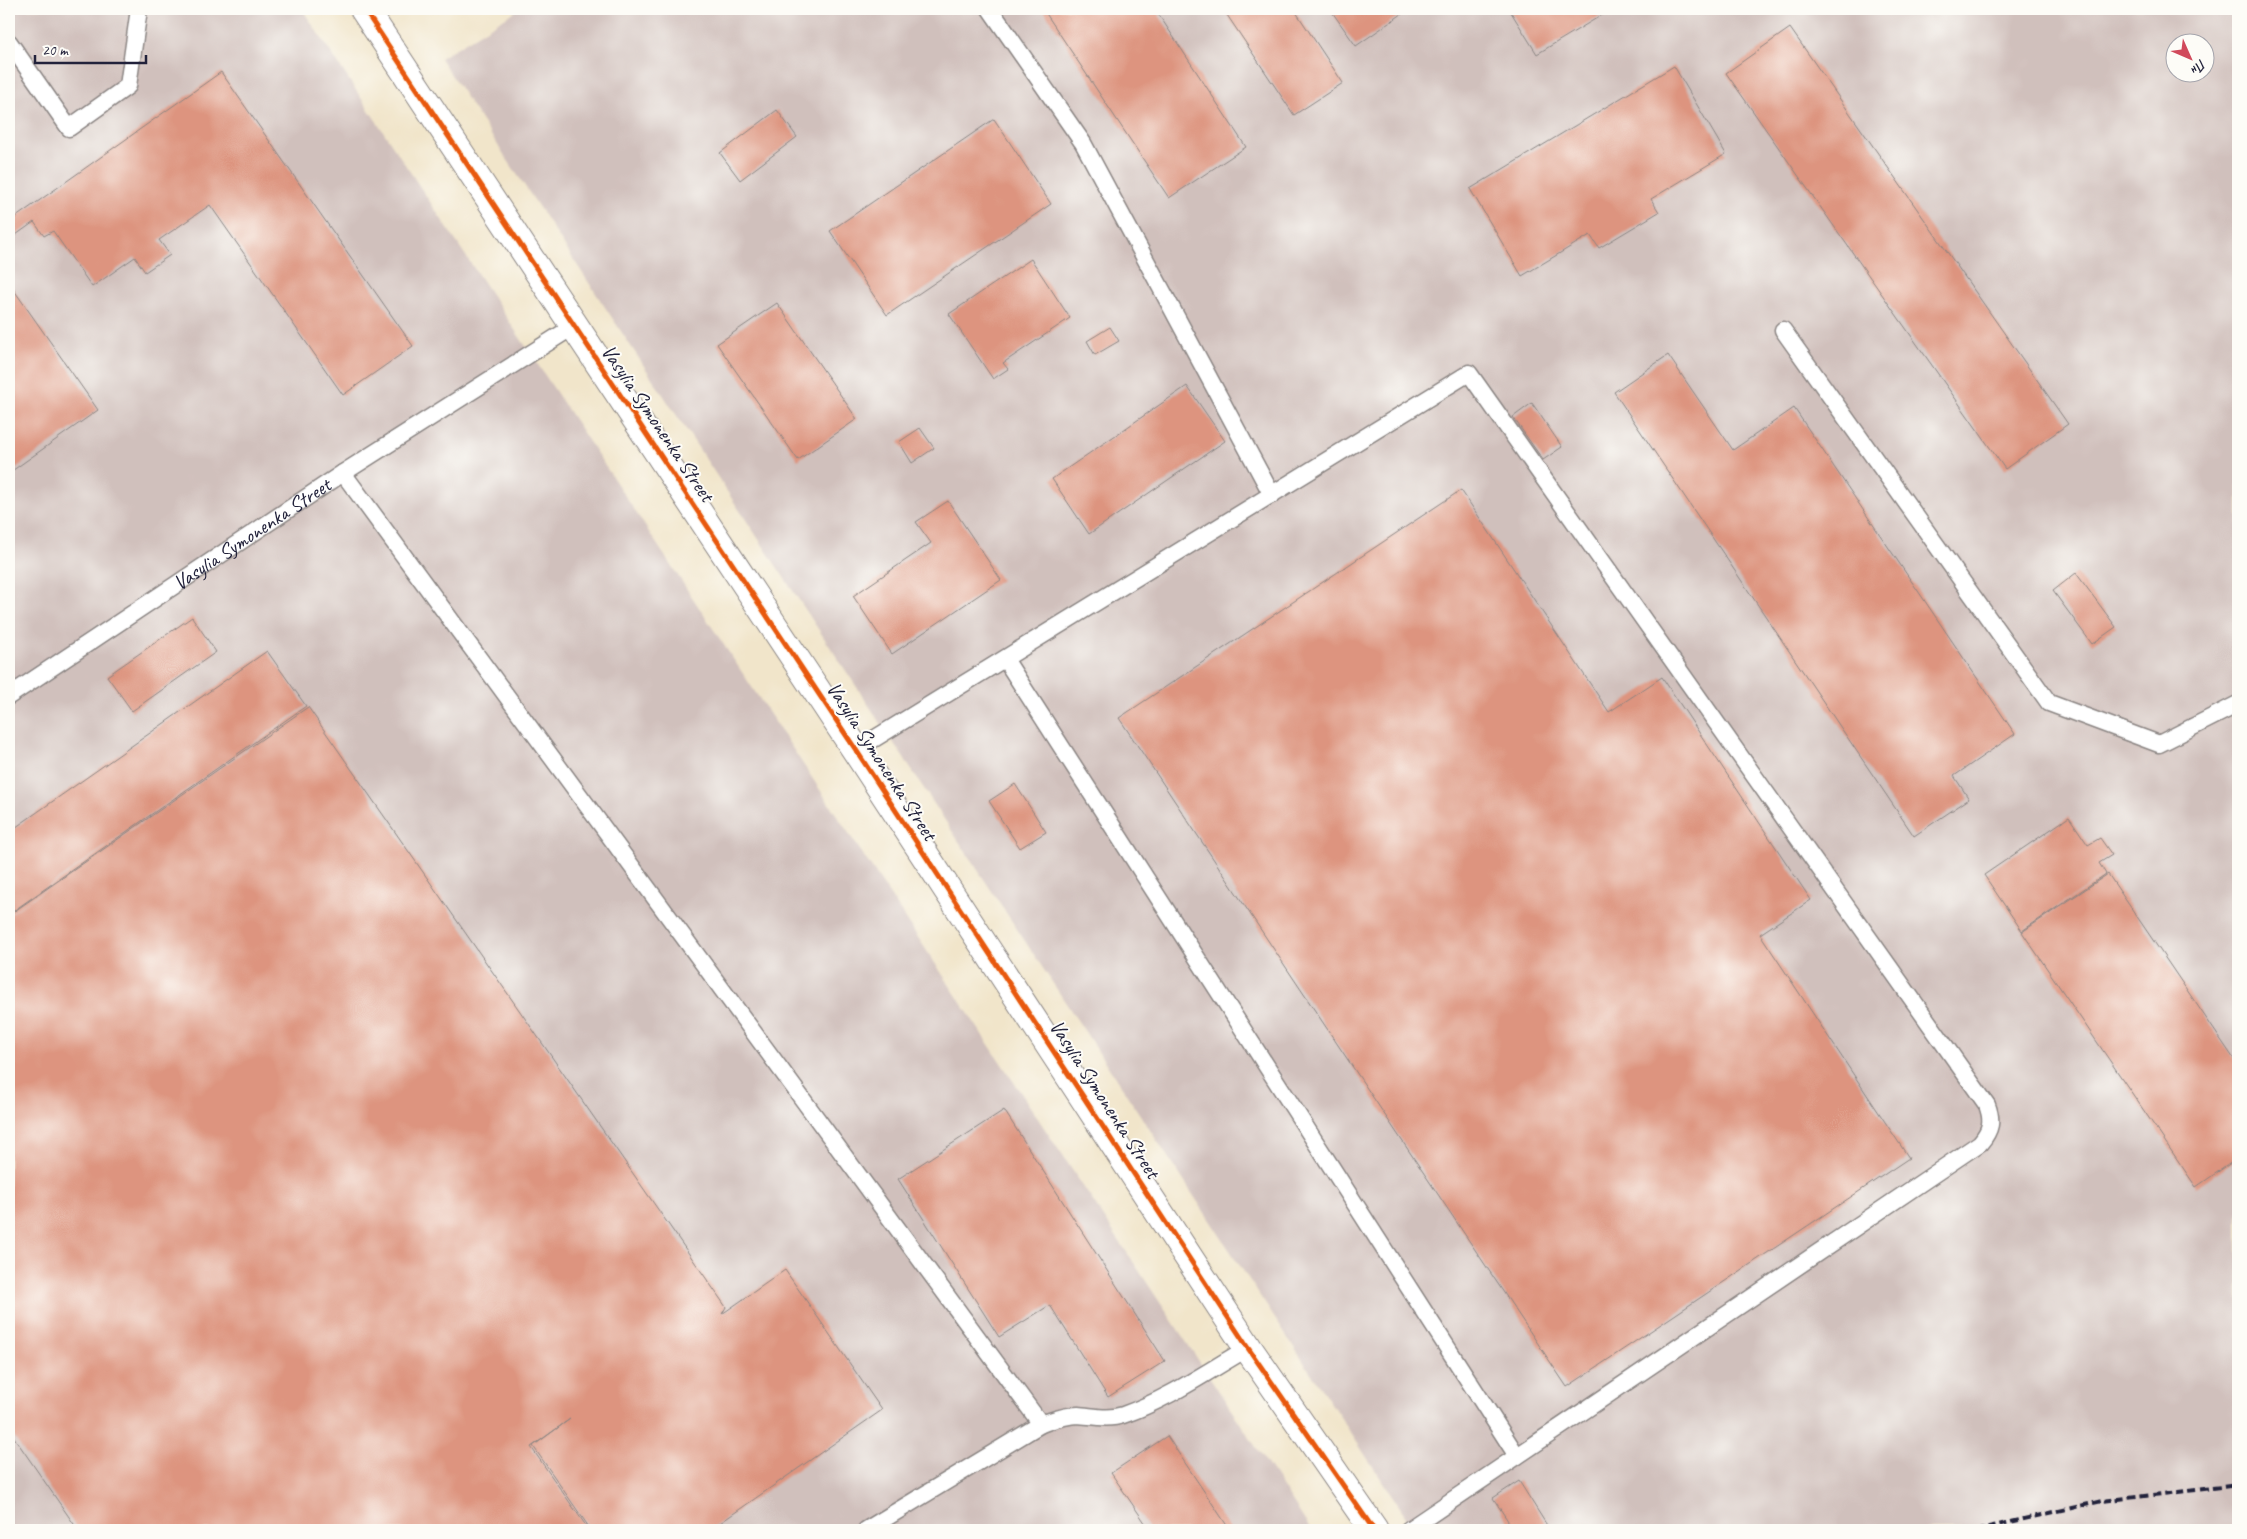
<svg xmlns="http://www.w3.org/2000/svg" width="2247" height="1539" viewBox="0 0 2247 1539" font-family="Caveat,sans-serif">
<rect width="100%" height="100%" fill="#fdfcf7"/>
<filter id="ink" filterUnits="userSpaceOnUse"><feTurbulence type="fractalNoise" baseFrequency=".02" numOctaves="2"/><feDisplacementMap in="SourceGraphic" scale="10" xChannelSelector="R" yChannelSelector="G"/><feConvolveMatrix kernelMatrix="1 2 1 2 8 2 1 2 1" color-interpolation-filters="sRGB"/></filter>
<filter id="wash" filterUnits="userSpaceOnUse"><feTurbulence type="fractalNoise" baseFrequency=".0096" numOctaves="4" result="noise"/><feDisplacementMap in="SourceGraphic" scale="20" xChannelSelector="R" yChannelSelector="G"/><feGaussianBlur stdDeviation="1.12" result="paint"/><feColorMatrix in="noise" values="0 0 0 0 0 0 0 0 0 0 0 0 0 0 0 0 0 1.4 0 .05"/><feComposite in="paint" operator="in"/></filter>
<g filter="url(#wash)">
<rect width="100%" height="100%" fill="#f1e5ca"/>
<!-- industrial -->
<path fill="#d0c0bc" fill-rule="evenodd" d="M9,9h293l1009,1521h-1302z
M519,9h1719v1521h-823l-975,-1472zM2174,42h30v30h-30z"/>
<g id="blocks">
<!-- building -->
<path fill="#dd947f" d="M1043,9h112l91,138 -77,51z
M1223,9h71l49,74 -49,32z
M1330,9h79l-53,37z
M1509,9h103l-75,45z
M1790,28l278,396 -63,45 -279,-396z
M1674,66l52,88 -75,45 8,13 -60,36 -9,-13 -68,41 -52,-87z
M221,72l192,274 -70,49 -133,-190 -51,35 11,15 -25,17 -10,-15 -43,30 -39,-56 -9,5 -10,-14 -21,15 -4,-6v-9z
M777,110l20,27 -57,43 -20,-27z
M994,119l57,85 -164,111 -57,-84z
M1031,259l39,59 -67,45 5,6 -15,10 -44,-65z
M9,283l89,127 -89,63z
M777,303l80,116 -59,41 -81,-116z
M1110,327l9,14 -24,14 -8,-14z
M1668,355l65,95 61,-42 221,326 -61,42 15,23 -55,37 -300,-444z
M1187,386l38,55 -136,93 -37,-55z
M1532,403l30,44 -19,13 -30,-43z
M920,428l14,20 -22,15 -13,-21z
M1461,490l148,222 53,-35 149,223 -51,34 149,224 -342,229 -448,-669z
M948,501l53,79 -109,74 -39,-58 78,-53 -15,-21z
M2076,573l40,54 -24,17 -39,-53z
M192,617l24,35 -84,59 -25,-35z
M267,651l39,55 -297,208v-82z
M308,707l418,600 -4,7 63,-44 97,140 -172,120h-119l-58,-84 37,-27 -39,28 58,83h-511l-69,-100v-515z
M1015,784l31,48 -26,16 -31,-47z
M2069,817l19,28 12,-7 12,17 -13,8 7,11 -84,57 -38,-56z
M2108,874l130,191v93l-42,29 -174,-255z
M1004,1110l161,251 -57,36 -58,-92 -51,32 -101,-158z
M1167,1436l63,94h-80l-39,-57z
M1519,1481l29,46 -5,3h-29l-21,-32z"/>
</g>
</g>
<g filter="url(#ink)">
<use href="#blocks" fill-opacity="0" stroke="#8a8482" stroke-width="1"/>
<g fill="none" stroke-linecap="round" stroke-linejoin="round">
<defs>
<g id="service">
<path d="M990,9l93,134 189,352"/>
<path d="M9,42l60,86 59,-42 11,-77"/>
<path d="M1783,330l266,373 110,41 79,-40"/>
<path d="M343,473l698,951"/>
<path d="M1005,659l512,797"/>
<path id="s1" d="M9,696l334,-223 231,-147"/>
<path d="M856,750l613,-377 518,732c6,16 4,25 -7,38l-572,387"/>
<path d="M866,1530l175,-106c12,-4 24,-9 37,-9 15,1 30,5 45,0 44,-15 85,-44 125,-67"/>
</g>
<path id="minor" d="M364,9l492,741 392,598 126,182"/>
</defs>
<!-- service casing -->
<use href="#service" stroke="#8a8482" stroke-width="19"/>
<!-- minor casing -->
<use href="#minor" stroke="#8a8482" stroke-width="30"/>
<!-- service -->
<use href="#service" stroke="#fff" stroke-width="16"/>
<!-- minor -->
<use href="#minor" stroke="#fff" stroke-width="28"/>
<!-- rail -->
<path stroke="#22223b" stroke-width="4" stroke-dasharray="8 4" stroke-linecap="butt" d="M1976,1530l126,-29 136,-16"/>
<defs>
<path id="cycleway" d="M364,9l492,741 392,598 126,182"/>
</defs>
<!-- cycleway casing -->
<use href="#cycleway" stroke="#fdfcf7" stroke-width="8"/>
<!-- cycleway -->
<use href="#cycleway" stroke="#e8590c" stroke-width="5"/>
</g>
</g>
<g text-anchor="middle" stroke-width="4" stroke-linejoin="round" paint-order="stroke">
<!-- street labels -->
<g font-size="21" fill="#22223b" stroke="#fdfcf7">
<text transform="translate(658 423) rotate(56)" y="7">Vasylia Symonenka Street</text>
<text dy="7" stroke="none"><textPath href="#s1" startOffset="292">Vasylia Symonenka Street</textPath></text>
<text transform="translate(882 761) rotate(57)" y="7">Vasylia Symonenka Street</text>
<text transform="translate(1105 1099) rotate(57)" y="7">Vasylia Symonenka Street</text>
</g>
</g>
<!-- margin -->
<rect width="2247" height="1539" fill="none" stroke="#fdfcf7" stroke-width="30"/>
<!-- north arrow -->
<g transform="translate(2190 58) rotate(135)"><circle r="24" fill="#fdfcf7" stroke="#a5a5ac"/>
<path d="M0-4L9 19L0 12L-9 19Z" fill="#d1495b"/>
<text y="-8" font-size="14" font-weight="bold" text-anchor="middle" fill="#22223b">Пн</text>
</g>
<!-- scale -->
<path d="M35 55v8h111v-8" fill="none" stroke="#22223b" stroke-width="2.5"/>
<text x="42" y="55" font-size="15" fill="#22223b" stroke="#fdfcf7" stroke-width="4" paint-order="stroke">20 m</text>
</svg>
